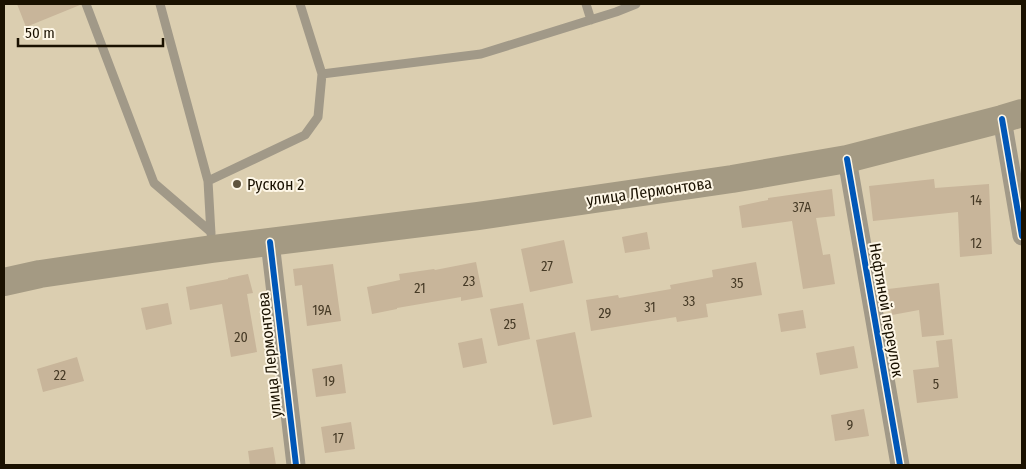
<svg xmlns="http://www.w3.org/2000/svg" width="1026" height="469" viewBox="0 0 1026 469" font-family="'Fira Sans Condensed',sans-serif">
<rect width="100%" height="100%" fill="#dbceb0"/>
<!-- building -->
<path fill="#c8b59a" d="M17,4h63v1l-54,22z
M934,179l1,9 54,-4 3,70 -32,3 -2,-45 -85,9 -4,-35z
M832,189l3,27 -19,2 7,37 7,-1 5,30 -32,5 -11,-68 -50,7 -3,-22 29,-6v-2z
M647,232l3,17 -25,4 -3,-16z
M564,240l9,43 -43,9 -9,-43z
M476,262l7,35 -22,4v-4l-64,11v1l-25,5 -5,-27 33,-7 -1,-6 35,-5 1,1z
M756,262l6,33 -56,9 2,13 -31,5 -1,-5 -85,14 -5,-31 32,-5 1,3 52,-9 -1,-4 43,-8 -1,-7z
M333,264l8,57 -34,5 -5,-41 -7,1 -2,-17z
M248,274l5,19 -6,1 10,58 -26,5 -9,-53 -32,6 -4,-23 42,-8v-1z
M939,283l5,52 -22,2 -3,-27 -27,5 -4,-26z
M168,303l4,21 -26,6 -5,-22z
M523,303l7,36 -32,7 -8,-37z
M803,310l3,18 -25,4 -3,-18z
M575,332l17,85 -39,8 -17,-85z
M482,338l5,25 -24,5 -5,-25z
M952,339l6,59 -41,5 -4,-33 26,-3 -3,-26z
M854,346l4,22 -38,7 -4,-22z
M77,357l7,24 -41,11 -6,-23z
M342,364l4,29 -30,4 -4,-28z
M864,409l5,27 -34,5 -4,-26z
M351,422l4,27 -30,4 -4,-26z
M273,447l3,18h-26l-2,-14z"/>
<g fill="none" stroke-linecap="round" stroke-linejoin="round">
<!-- service -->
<path stroke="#a19988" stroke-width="9" d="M86,4l68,179 57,49
M160,4l48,177 3,53
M586,4l5,16
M322,74l159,-20 135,-42 20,-8
M208,181l97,-46 13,-18 4,-43 -22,-70"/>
<!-- minor -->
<path stroke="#a19988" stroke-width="19" d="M1002,119l20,117
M847,159l53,306
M270,242l26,223"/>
<!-- primary -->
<path stroke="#a49a83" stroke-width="28" d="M4,282l36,-8 172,-25 266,-33 254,-37 115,-20 155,-40 20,-6"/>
<defs>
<path id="cycleway" d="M1002,119l20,117
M847,159l53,306
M270,242l26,223"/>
</defs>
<!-- cycleway casing -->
<use href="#cycleway" stroke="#fef7e7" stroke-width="9"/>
<!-- cycleway -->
<use href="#cycleway" stroke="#0057b8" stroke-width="6"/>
</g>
<!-- markers -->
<circle fill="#5e533e" stroke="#fef7e7" stroke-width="2" cx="237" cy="184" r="5"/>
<g text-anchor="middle" stroke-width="4" stroke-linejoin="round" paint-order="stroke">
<!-- number labels -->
<g font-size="14" fill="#463a26">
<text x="976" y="205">14</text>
<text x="802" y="212">37А</text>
<text x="976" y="248">12</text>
<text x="547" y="271">27</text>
<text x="469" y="286">23</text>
<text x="737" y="288">35</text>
<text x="420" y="293">21</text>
<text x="689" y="306">33</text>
<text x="650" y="312">31</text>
<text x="322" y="315">19А</text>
<text x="605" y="318">29</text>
<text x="510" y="329">25</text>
<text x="241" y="342">20</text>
<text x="60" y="380">22</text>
<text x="329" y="386">19</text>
<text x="936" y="389">5</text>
<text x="850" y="430">9</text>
<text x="338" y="443">17</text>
</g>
<!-- poi labels -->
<g font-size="16" fill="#1a1100" stroke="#fef7e7" text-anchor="start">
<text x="247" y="190">Рускон 2</text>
</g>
<!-- street labels -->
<g font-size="16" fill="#1a1100" stroke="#fef7e7">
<text transform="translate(649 191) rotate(-8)" y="6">улица Лермонтова</text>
<text transform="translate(887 310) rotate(80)" y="6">Нефтяной переулок</text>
<text transform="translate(269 355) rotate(-96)" y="6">улица Лермонтова</text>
</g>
</g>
<!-- border -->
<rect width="1026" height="469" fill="none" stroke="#1a1100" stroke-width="10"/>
<!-- scale -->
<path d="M18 38v8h145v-8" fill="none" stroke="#1a1100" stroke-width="2.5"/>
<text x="25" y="38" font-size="15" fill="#1a1100" stroke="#fef7e7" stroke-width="4" paint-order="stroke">50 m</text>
</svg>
